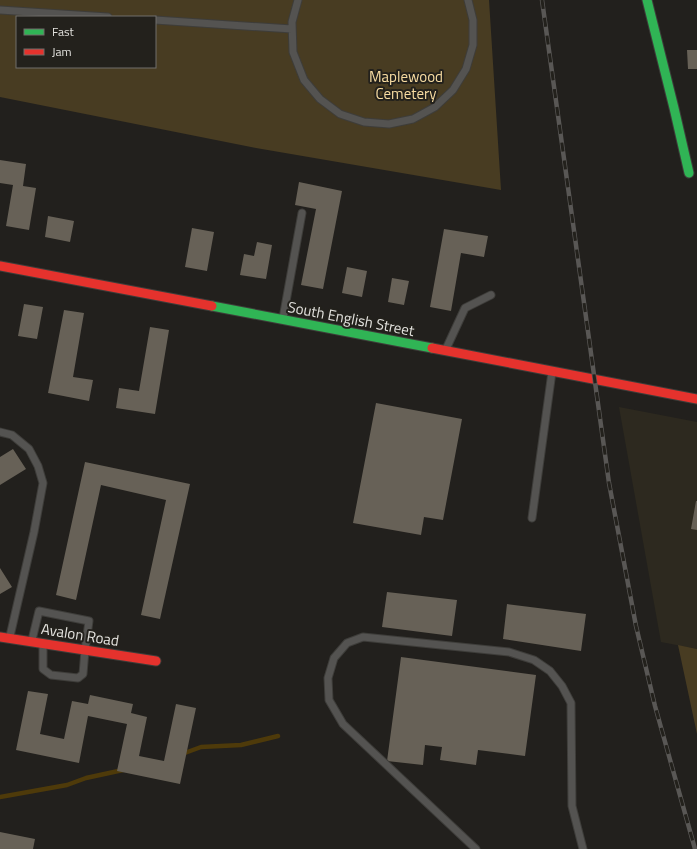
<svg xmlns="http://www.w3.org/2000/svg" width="697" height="849" viewBox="0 0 697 849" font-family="'Titillium Web',sans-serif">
<rect width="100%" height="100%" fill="#22201d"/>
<!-- built -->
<path fill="#2d291f" d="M619,407l78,15v227l-36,-7z"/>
<!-- green -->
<path fill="#483c22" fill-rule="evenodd" d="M0,0h489l12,190 -245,-42 -256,-51zM17,17h138v50h-138z
M678,645l19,4v85z"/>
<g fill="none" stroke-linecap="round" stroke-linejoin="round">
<!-- stream -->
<path stroke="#4e3a0a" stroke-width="4.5" d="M182,754l19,-7 40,-2 37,-9
M0,797l67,-12 19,-7 37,-8"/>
</g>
<!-- building -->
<path fill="#676157" d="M687,50h10v19h-9z
M0,160l26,4 -3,22 13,2 -7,42 -23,-4 7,-41 -13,-2z
M299,182l43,9 -19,98 -22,-4 15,-76 -21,-4z
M48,216l26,5 -4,21 -25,-5z
M192,228l22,4 -7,39 -22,-4z
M444,229l44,7 -4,21 -23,-4 -10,58 -21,-4z
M257,242l15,3 -6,34 -26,-4 4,-21 10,2z
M347,267l20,4 -5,26 -20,-4z
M392,278l17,3 -5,24 -16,-3z
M24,304l19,3 -6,32 -19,-3z
M64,310l20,3 -11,64 20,3 -4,21 -41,-8z
M150,327l19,3 -14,84 -39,-6 3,-20 20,3z
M376,403l86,16 -19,101 -19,-3 -3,18 -68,-12z
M13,449l13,20 -26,16v-28z
M85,462l105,22 -30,135 -19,-4 25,-115 -65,-15 -25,115 -20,-5z
M696,501h1v29l-6,-1z
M0,568l12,19 -12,7z
M387,592l70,8 -5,36 -70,-9z
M507,604l79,10 -5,37 -78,-12z
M401,657l135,18 -11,81 -47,-6 -2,15 -36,-5 2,-13 -17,-2 -2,20 -36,-4z
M28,691l20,3 -8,40 24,5 8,-38 16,3 2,-9 43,9 -2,9 16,4 -8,39 25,5 12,-57 20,4 -16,76 -63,-13 10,-47 -39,-8 -9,47 -63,-13z
M0,832l35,7 -2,10h-33z"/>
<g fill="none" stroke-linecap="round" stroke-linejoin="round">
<defs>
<path id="lane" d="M298,0l-6,22 1,30 11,28 16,19 20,15 24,8 25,2 24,-5 22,-12 18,-17 13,-21 7,-24v-25l-5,-20
M0,10l108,7
M155,20l137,9
M283,318l19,-105
M446,349l19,-41 26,-13
M0,432l12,3 17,14 9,17 5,17 -9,49 -24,104
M532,518l20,-146
M32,640l7,-29 50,10 -4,29 -2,24 -5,4 -27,-3 -8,-6v-24
M476,849l-133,-125 -14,-24 -1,-22 6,-20 13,-15 16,-6 146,15 25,8 16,11 12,15 9,17 1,103 11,43"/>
<path id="fast" d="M647,0l27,108 15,65
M212,306l220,42"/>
<path id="jam" d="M0,266l212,40
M432,348l265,51
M0,637l156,24"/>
</defs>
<!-- lane casing -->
<use href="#lane" stroke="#3e3d3a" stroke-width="9"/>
<!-- fast casing -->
<use href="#fast" stroke="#3e3d3a" stroke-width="11"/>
<!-- jam casing -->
<use href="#jam" stroke="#3e3d3a" stroke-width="11"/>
<!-- lane -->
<use href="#lane" stroke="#545351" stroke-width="7"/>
<!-- fast -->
<use href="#fast" stroke="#30b455" stroke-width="9"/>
<!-- jam -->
<use href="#jam" stroke="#e5322d" stroke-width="9"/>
<defs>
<path id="rail" d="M542,0l67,483 27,143 19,80 40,143"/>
</defs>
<!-- rail casing -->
<use href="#rail" stroke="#595755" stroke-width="4.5"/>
<!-- rail -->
<use href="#rail" stroke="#23211c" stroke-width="3" stroke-dasharray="9" stroke-linecap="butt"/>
</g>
<g text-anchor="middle" stroke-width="4" stroke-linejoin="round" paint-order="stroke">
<!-- park labels -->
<g font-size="15" fill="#f9dda2" stroke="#23211c">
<text x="406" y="82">Maplewood<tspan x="406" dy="17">Cemetery</tspan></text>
</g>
<!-- street labels -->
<g font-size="15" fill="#e3e2de" stroke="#23211c">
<text transform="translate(351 319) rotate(11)" y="5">South English Street</text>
<text transform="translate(80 635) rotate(9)" y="5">Avalon Road</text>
</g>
</g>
<!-- legend -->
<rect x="16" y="16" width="140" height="52" fill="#23211c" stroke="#706e6a"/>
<rect x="24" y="29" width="20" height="6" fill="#30b455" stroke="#706e6a"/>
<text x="52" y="36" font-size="12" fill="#e3e2de">Fast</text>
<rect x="24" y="49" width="20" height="6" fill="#e5322d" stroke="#706e6a"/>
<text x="52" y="56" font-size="12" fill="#e3e2de">Jam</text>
</svg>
